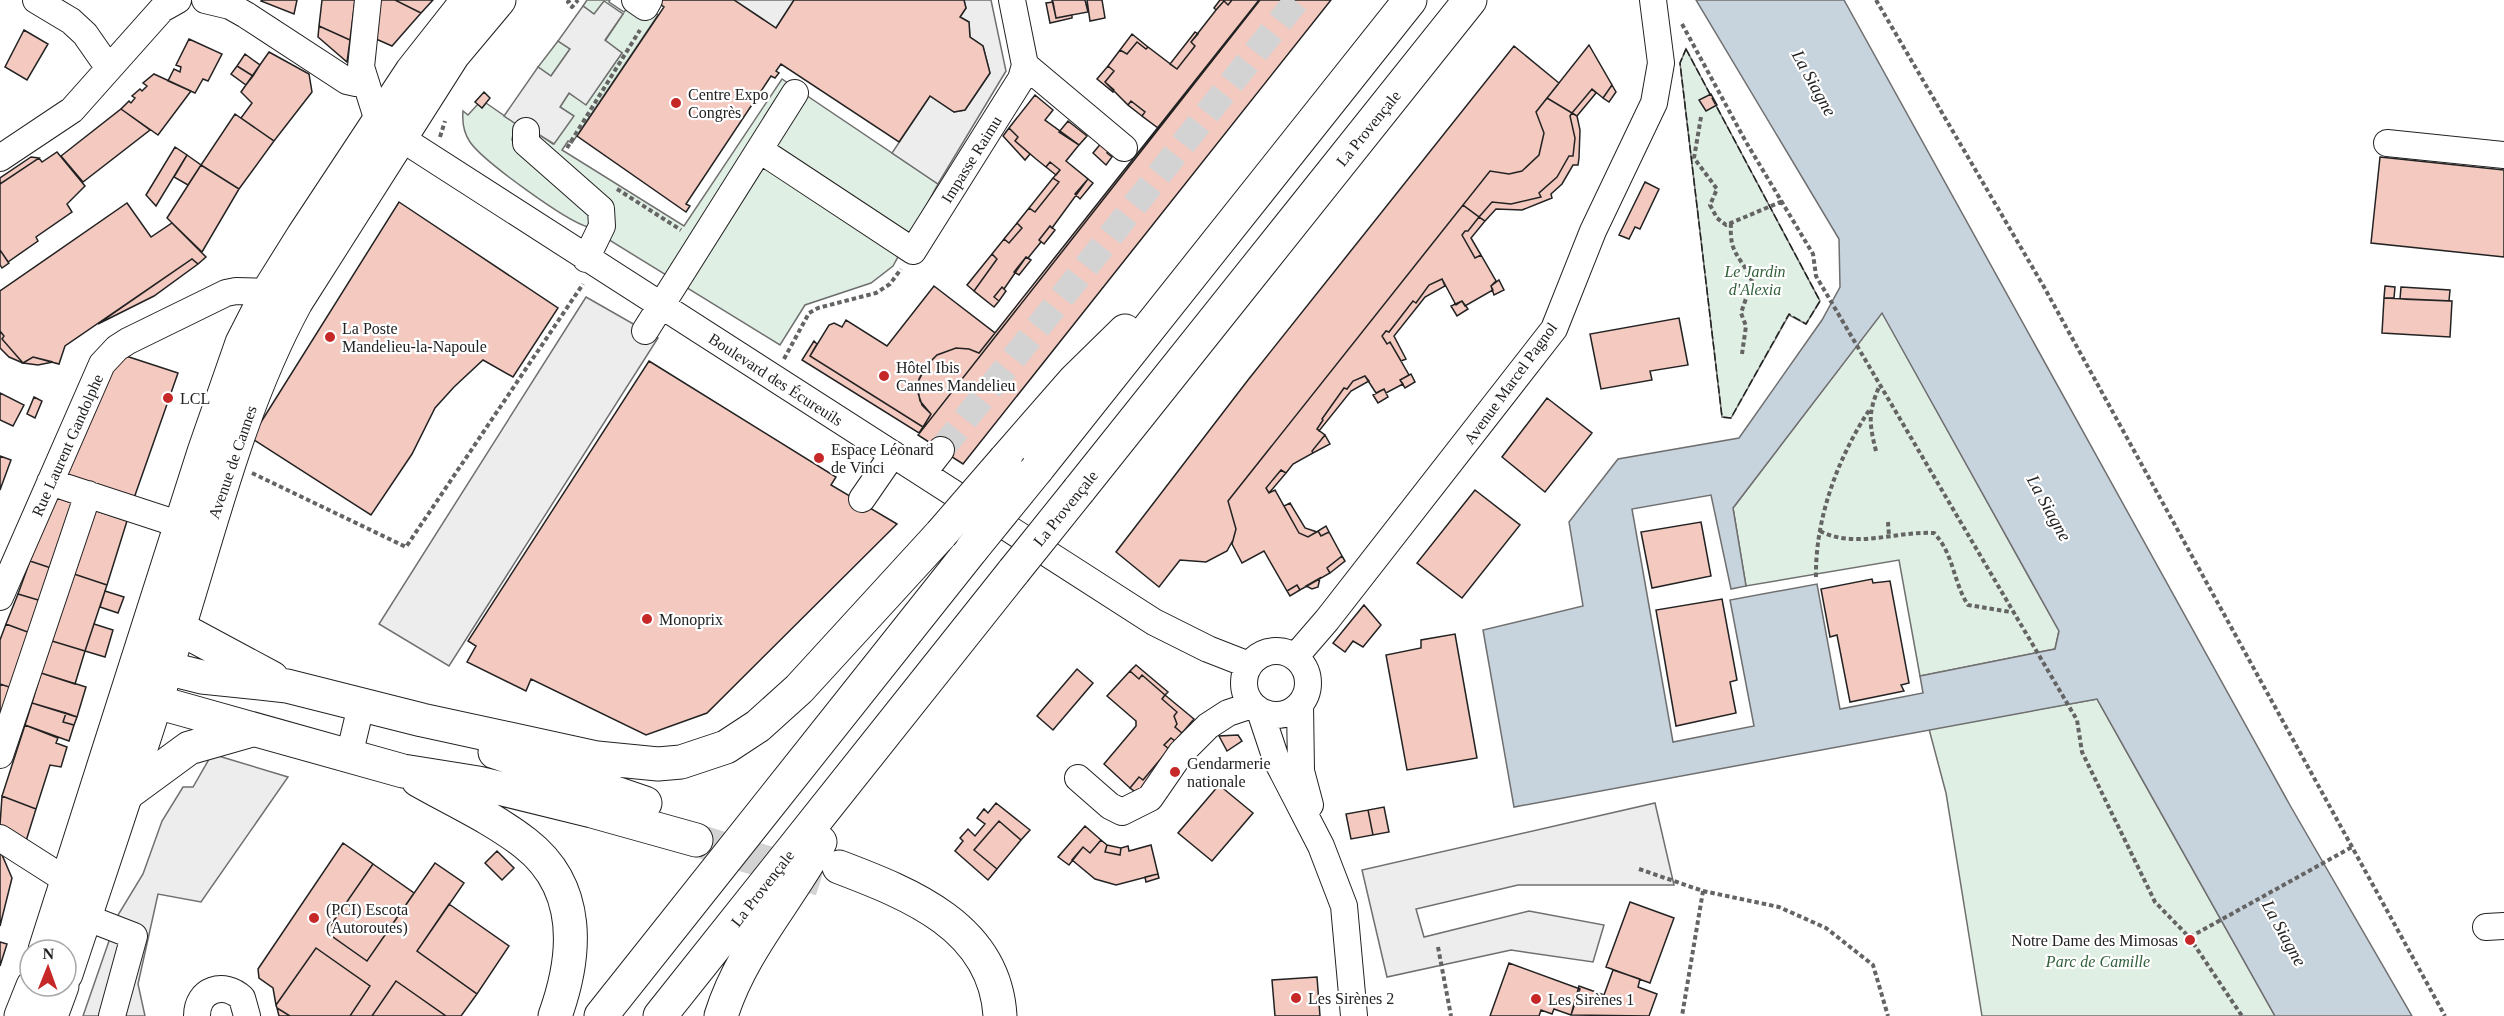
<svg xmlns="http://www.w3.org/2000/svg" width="2504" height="1016" viewBox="0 0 2504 1016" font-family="'Times New Roman',serif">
<rect width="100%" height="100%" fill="#fff"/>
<!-- green -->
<path fill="#e0efe3" stroke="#6f6f6f" stroke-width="1.5" d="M587,0h23l-1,2 15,10 11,-12 23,15 -86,128 -4,-2 -6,9 122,76 98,-147 156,105 -45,82 -22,17 -66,22 -25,40 -174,-107 -67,-98 1,-5 13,9 20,-28 -13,-9 9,-14 17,11 36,-51 -17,-12 18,-27h-29l-11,-8z
M558,41l12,8 -19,27 -13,-9z
M1686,49l134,252 -14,23 -17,-9 -58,103 -9,-1 -42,-354z
M486,103l29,20 -3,17 3,6 78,68 -5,13c-22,-6 -105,-66 -118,-85 -6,-9 -8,-20 -7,-31l5,4 10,-11 4,4z
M1882,312l177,319 -4,18 -135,27 -21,-116 -153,26 -13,-78z
M2097,699l178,317h-293l-36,-223 -17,-64z"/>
<!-- parking -->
<path fill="#ededed" stroke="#6f6f6f" stroke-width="1.5" d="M734,0h60l-18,28z
M964,0h27l15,71 -68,113 -46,-31 38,-57 24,16 11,-2 25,-37 -7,-27 -13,-9 -1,-15 -9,-5 6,-9z
M604,1l19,13 -18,26 17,13 -36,52 -17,-12 -9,14 14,9 -20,28 -16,-10 -3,3 -31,-21 34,-49 13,9 19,-27 -12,-8 25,-35 11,8z
M586,297l72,41 -209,328 -70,-42z
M212,754l76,23 -87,125 -43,-8 -20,90 7,32h-62l35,-101 25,-41 19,-53 21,-34h10z
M1655,803l19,82h-156l-102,24 8,28 105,-26 75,14 -11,37 -82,-12 -124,27 -25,-107z"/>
<!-- water -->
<path fill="#c7d3dd" stroke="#6f6f6f" stroke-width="1.5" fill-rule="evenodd" d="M1696,0h148l447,807 121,209h-137l-178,-317 -583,108 -31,-177 100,-24 -14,-84 49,-63 121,-21 83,-118 18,-33 -1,-48zM1882,313l177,318 -4,18 -135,27 3,17 -83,16 -23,-125 -87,16 24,126 -81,16 -41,-233 79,-14 20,94 15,-3 -13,-78z"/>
<!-- building -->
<path fill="#f3c9c0" stroke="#222" stroke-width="1.5" d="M297,0l-3,14 -33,-13 1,-1z
M322,0h33l-5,40 -31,-14z
M380,0h15l26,13 -29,33 -16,-7z
M395,0h38l-12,13z
M654,0h80l42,28 18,-28h170l2,8 -6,9 9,5 1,15 13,9 7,27 -25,37 -11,2 -24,-16 -31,46 -118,-78 -5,7 3,2 -4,5 -4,-2 -85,128 4,2 -4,6 -109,-76 87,-129z
M1052,0h33l3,12 -32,6z
M1087,0h15l3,18 -15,3z
M1220,0h12l-4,5 -4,-4 -8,9 -2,-2z
M1232,0h27l-101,128 -16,-12 3,-4 -14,-11 -3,4 -23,-23 9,-11 -6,-5 12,-16 7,4 10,-12 9,7 2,-2 29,22 18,-23 -4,-4 25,-32 8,-9 4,4z
M1259,0h72l-368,464 -45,-29 13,-21 -9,-9 -4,-12 1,-14 7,-13 11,-11 19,-7 13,1 10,4z
M1260,0h71l-368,464 -45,-29z
M1053,2l3,16 16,-3v3l-22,5 -4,-20z
M319,26l31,14 -3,22 -29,-25z
M24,30l24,14 -21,36 -22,-13z
M1195,32l3,2 -7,8 4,4 -18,23 -7,-5z
M1132,34l16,13 -2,2 -9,-7 -10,12 -7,-4z
M189,39l33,15 -14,27 -5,-2 -8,14 -27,-12 6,-12 6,3 1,-5 -5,-2z
M1589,45l23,40 -9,13 -11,-9 -20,24 -25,-15z
M1514,46l45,37 -23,29 8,21 -5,22 -17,16 -13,3 -19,-3 -262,330 8,28 -3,11 -6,11 -21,11 -26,-2 -21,27 -43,-35 132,-172z
M269,52l40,22 3,18 -38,49 -33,-23 11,-15 -11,-11z
M245,54l15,11 -7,11 -16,-10z
M237,66l16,10 -7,9 -15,-11z
M1108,66l6,5 -9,11 9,8 -1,2 -16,-13z
M154,74l37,17 -33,44 -37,-26 8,-8 2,2 4,-5 -3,-2 8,-7 2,2 5,-5 -4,-3z
M1612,85l4,7 -7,10 -6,-4z
M1592,89l4,4 -19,23 -5,-3z
M484,92l6,6 -8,10 -7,-6z
M1711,94l6,11 -11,6 -7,-11z
M1035,95l18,15 -8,10 34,25 -13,16 22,18 -36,49 -2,-2 -11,14 2,2 -13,16 -2,-1 -22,32 -2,-2 -8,10 5,4 -5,6 -20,-16 23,-32 -5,-5 12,-15 5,4 13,-15 -5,-5 12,-15 6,4 24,-30 -6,-4 7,-8 -10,-8 -4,5 -10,-8 -21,-18 3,-4 -9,-9z
M1547,98l25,15 -2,3 5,22 -2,18h-4l-12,21 -18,16 2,4 -30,7 -19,-2 -13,15 -16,-12 27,-34 19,3 13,-3 17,-16 5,-22 -8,-21z
M1131,101l14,11 -3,4 -14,-11z
M121,109l29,21 -67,52 -22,-26z
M1572,113l5,3 3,14 -1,28 -1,7h-5l-11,19 -11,10 1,4 -30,12 -26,-1 -11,12 -6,-4 13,-15 19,2 30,-7 -2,-4 18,-16 12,-21h4l2,-18 -5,-22z
M235,114l39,27 -35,48 -38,-24z
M1068,121l19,15 -8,9 -20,-13z
M1009,128l9,9 -3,4 15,13 -5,6 -22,-24z
M1103,141l9,6 -5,6 5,4 -6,8 -13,-12z
M175,147l12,8 -31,51 -10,-11z
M57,152l28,34 -18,18 5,8 -36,25 2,4 -30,21 -8,-12v-66l39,-26 3,4z
M187,155l14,10 -13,20 -14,-8z
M31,157l8,1 -39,26v-6z
M2380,157l124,13v87l-133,-14z
M1050,162l10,8 -4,5 -10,-8z
M201,165l38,24 -37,63 -35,-34z
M1053,178l6,4 -24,30 -6,-4z
M1088,179l5,4 -13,16 -5,-5z
M1645,182l14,7 -19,40 -5,-2 -6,12 -10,-4z
M399,202l159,106 -45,69 -30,-17 -29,27 -19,21 -23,46 -41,61 -120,-77z
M127,203l24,34 21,-14 34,34 -8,7 -6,-5 -127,87 -6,18 -26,-7 -10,6 -21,-24 2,-3 -4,-5v-40z
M1463,205l16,12 -11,14h-3l-3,4 13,23 6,-3 15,26 -5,5 2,4 -28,16 -3,-5 -6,4 -14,-26 -13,6 -13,18 -3,-2 -24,31 -3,-1 -4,5 5,8 3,-2 19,33 -9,5 3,4 -17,9 -2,-4 -8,4 -11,-17 -12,5 -6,8 -3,-1 -22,31 1,1 -6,9 8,6 -13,16 1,2 -20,11 -7,9 -5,-3 -15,18 3,5 6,-3 24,43 9,4 10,-6 3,5 8,-4 13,24 -15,12 3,5 -30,17 -3,-5 -10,6 -23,-40 -22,12 -10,-19 4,-15 -8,-28z
M1479,217l6,4 -14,17 10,17 -6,3 -13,-23 3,-4h3z
M1017,223l5,5 -13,15 -5,-4z
M1050,226l5,4 -11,14 -5,-4z
M0,250l9,13 -7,5 -2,-3z
M992,254l5,5 -23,32 -7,-6z
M1026,257l5,3 -12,15 -5,-3z
M192,259l6,5 -44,32 -56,28z
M1442,279l3,7 -20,11 -31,39 12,23 -5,2 -11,-19 -3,2 -5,-8 4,-5 3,1 24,-31 3,2 13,-18z
M1499,280l5,10 -10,5 -3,-9z
M934,286l61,47 -16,20 -10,-4 -13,-1 -19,7 -11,11 -9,18 3,17 11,13 -8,13 -113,-71 19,-31 5,-2 8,4 4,-7 41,26z
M2385,286l10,1 -1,11h-10z
M1002,287l4,4 -7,10 -5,-4z
M2401,287l49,3 -1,11 -49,-2z
M2384,298l68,3 -2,36 -68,-4z
M1462,301l6,8 -11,7 -6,-10z
M1679,318l9,47 -38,6 2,9 -51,9 -11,-55z
M0,331l4,5 -2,3 21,24 -14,-6 -9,-9z
M814,341l3,3 -7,12 113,71 -4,6 -117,-73z
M126,356l52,17 -45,128 -70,-24 37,-97z
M33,357l20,5 -15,3 -15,-2z
M649,361l187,116 -5,8 66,39 -190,189 -61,22 -115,-56 -5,12 -59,-29 9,-16 -8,-5z
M1411,374l4,8 -10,6 -5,-8z
M1365,376l4,5 -18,10 -32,40 -2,-2 6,-9 -1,-1 22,-31 3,1 6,-8z
M1384,389l4,8 -10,6 -5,-8z
M0,393l24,12 -11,21 -13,-6z
M34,397l8,4 -7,17 -8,-4z
M1547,398l45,35 -47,59 -43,-35z
M1325,435l5,9 -17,9 -1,-2z
M0,456l11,4 -11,30z
M1281,470l5,3 -17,20 -3,-5z
M1475,490l45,35 -58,73 -45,-35z
M55,497l26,9 -24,64 -27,-9z
M1290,503l15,25 12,4 -9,5 -9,-4 -15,-27z
M88,508l39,13 -20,64 -33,-11z
M1701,522l10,54 -59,12 -11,-56z
M1326,526l3,6 -8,4 -3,-5z
M1342,556l3,5 -15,12 -3,-5z
M30,561l27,9 -12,32 -27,-8z
M74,574l33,11 -22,66 -33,-10z
M1320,578l-2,9 -6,2 -6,-3z
M1872,579l1,4 17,-2 19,102 -8,2 3,6 -54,11 -13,-67 -7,2 -9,-48z
M1297,585l3,5 -10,6 -3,-5z
M105,591l19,6 -6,16 -18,-6z
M18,594l27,8 -12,32 -27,-10z
M1722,599l15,81 -7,2 6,31 -60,13 -20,-116z
M1364,605l17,20 -18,22 -10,-6 -8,11 -12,-9z
M6,624l27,10 -18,55 -15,-5v-44z
M94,624l19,6 -8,27 -20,-6z
M1455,634l22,124 -70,12 -21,-115 35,-7v-8z
M52,641l33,10 -10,33 -34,-11z
M1136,665l32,27 -3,3 -23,-20 -3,4 -9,-8z
M1077,669l16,14 -40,47 -16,-14z
M1130,671l9,8 3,-4 23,20 -3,4 15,13 -3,4 3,8 -2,3 7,6 -7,8 -4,-3 -7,7 5,4 -26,31 -4,-3 -9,11 -26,-24 32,-38v-5l-29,-25z
M41,673l45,14 -9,30 -45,-14z
M0,684l15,5 -7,24 -8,-3z
M1165,695l29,24 -12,14 -7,-6 2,-3 -3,-8 3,-4 -15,-13z
M32,703l34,10 -3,9 11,3 -5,16 -44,-16z
M66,713l11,4 -3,8 -11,-3z
M25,725l33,13 -2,5 11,4 -6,20 -11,-2 -14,44 -34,-13z
M1238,735l4,6 -15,10 -8,-15z
M1171,738l4,3 -6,8 -5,-4z
M1169,749l3,2 -35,42 -7,-5 9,-11 4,3z
M1219,785l34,28 -41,48 -34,-28z
M2,796l34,13 -10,32 -26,-16z
M996,803l34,27 -9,10 -22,-19 -25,29 23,19 -9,11 -33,-29 8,-10 -3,-3 8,-9 7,7 10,-12 -8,-6 7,-9 4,4z
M1384,807l5,25 -16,3 -5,-25z
M1368,810l5,25 -22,4 -5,-25z
M999,821l22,19 -24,29 -23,-19z
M1085,826l16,14 -11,13 -7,-6 -14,18 -11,-8z
M1101,840l6,5 -2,7 15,3 1,-7 7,-2 1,5 22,-6 7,29 -42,11 -21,-6 -23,-19 11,-13 7,6z
M343,843l30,21 -47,68 41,29 68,-98 29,20 -47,68 60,43 -16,22h-15l-50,-35 -24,35h-22l20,-30 -54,-38 -40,57 -3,-17 -14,-10 -1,-9z
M1107,845l14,3 -1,7 -15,-3z
M0,850l12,28 -12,48z
M497,851l17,17 -12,12 -17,-17z
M373,864l41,29 -47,68 -41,-29z
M1158,874l1,4 -13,4 -1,-5z
M1630,902l44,16 -24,65 -44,-16z
M449,904l60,42 -32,48 -60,-43z
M0,942l7,2 -7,22z
M316,948l54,38 -20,30h-60l-13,-8 -1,-3z
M1509,963l71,26 -9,26 -17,-6 -2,5 -11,-4 -2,6h-49z
M1613,970l27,9 -2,8 19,7 -8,22 -78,-1 8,-29 25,9z
M1317,977l3,39h-45l-3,-36z
M396,981l50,35h-74z
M277,1008l13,8h-11z"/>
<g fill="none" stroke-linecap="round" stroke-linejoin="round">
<!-- minor-tunnel -->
<path stroke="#d3d3d3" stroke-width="26" stroke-dasharray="26 13" stroke-linecap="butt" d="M941,450l356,-450"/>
<!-- highway-tunnel -->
<path stroke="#d3d3d3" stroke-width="33" stroke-dasharray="33 16" stroke-linecap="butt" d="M696,840l133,42"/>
<defs>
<path id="minor" d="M36,0l35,21 14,13 23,33
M205,0l25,6 16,9 101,66 9,2 9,-2
M368,0l-7,67 18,57 775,498 54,27 41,16
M635,0l10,7 4,-7
M1025,65l99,83
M526,131v12l75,66 1,17 -16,33
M2387,143l117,12
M760,150l153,101 108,-172 4,-14 -13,-65
M0,158l72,-48 90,-101 16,-9
M645,331l150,-238
M923,473l18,-23
M50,482l131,43
M862,499l31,-45
M0,597l102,-233 15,-16 11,-7 98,-48 10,-2 32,1
M1244 683a32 32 0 1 1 64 0a32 32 0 1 1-64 0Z
M1295,657l32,-37 227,-291 39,-98 61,-128 7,-40 -8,-63
M1300,704l1,67 9,34
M1260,711l16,48 45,87 23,60 10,110
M0,755l88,-261
M349,756l12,-50
M1078,778l32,28 12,6 28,-14 31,-45 27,-27 20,-13 24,-8
M0,838l69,44
M85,917l49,19 -22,80
M2486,927l18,-1
M197,1016c0,-27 27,-35 45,-18l5,18"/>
<path id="major" d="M45,950l159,-498 38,-109 26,-51 35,-56 109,-165 56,-71
M66,974c38,-115 78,-230 113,-347 34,-109 62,-224 117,-325l157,-247 46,-55
M21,1016l12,-30
M51,1016l11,-30"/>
<path id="highway" d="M1005,460l69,-79 51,-50
M1037,469l373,-469
M1079,490l391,-490
M179,628l93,50
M138,661l64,16 85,9 135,34 175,38 61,6 23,-2 45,-15 32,-21 41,-37 142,-155
M128,694l275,77 75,12 114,28 104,29
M495,752l150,51
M418,780c35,20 75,38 107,63 57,44 52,112 30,173
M125,795l64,-47 63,-18
M839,867c71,27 156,60 161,149
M601,1016l371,-467
M660,1016l354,-445
M721,1016c20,-65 67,-115 99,-174"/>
</defs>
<!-- minor casing -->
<use href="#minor" stroke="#222" stroke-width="28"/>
<!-- major casing -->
<use href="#major" stroke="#222" stroke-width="35"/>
<!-- highway casing -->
<use href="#highway" stroke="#222" stroke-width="35"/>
<!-- path -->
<path stroke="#646464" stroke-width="4" stroke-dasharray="4.5 3" stroke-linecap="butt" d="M570,0l-2,2 4,5 6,-7
M1876,0l168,287 401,729
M1682,24l64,118 67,112 3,22 261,444 5,32 73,150 34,35 53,79
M1701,117l-7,41 23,31 -7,16 7,13 9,7 57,-24
M440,137l5,-16
M567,148l73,-118
M617,189l64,41
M1731,223c-2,32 9,31 21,58l-11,32 5,13 -4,28
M784,359l25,-46 9,-5 58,-15 14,-9 11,-15
M1876,451c-7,-28 -8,-38 3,-64
M252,473l154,74 177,-263
M1888,522l1,14
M1820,531c34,18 76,0 114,2 20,21 19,49 34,72l43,7
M1816,577c-1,-58 22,-120 54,-168
M1639,869l64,22 -21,125
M1703,891l76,16 47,21 47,37 15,51
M2190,937l162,-90
M1438,947l13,69"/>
<!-- minor -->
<use href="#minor" stroke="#fff" stroke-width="26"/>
<!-- major -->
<use href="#major" stroke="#fff" stroke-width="33"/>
<!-- highway -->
<use href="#highway" stroke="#fff" stroke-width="33"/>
<defs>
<path id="highway-bridge" d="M941,534l64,-74
M972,549l65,-80
M1014,571l65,-81"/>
</defs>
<!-- highway-bridge casing -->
<use href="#highway-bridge" stroke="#222" stroke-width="35" stroke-linecap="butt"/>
<!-- highway-bridge -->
<use href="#highway-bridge" stroke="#fff" stroke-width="33"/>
<!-- fence -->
<path stroke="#222" stroke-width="1.5" stroke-dasharray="8 3" stroke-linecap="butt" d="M1686,49l134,252 -14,23 -17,-10 -58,104 -9,-1 -42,-354z"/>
</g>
<!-- markers -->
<g fill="#c62828" stroke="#fff" stroke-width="2">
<circle cx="676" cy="103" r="6"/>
<circle cx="330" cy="337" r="6"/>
<circle cx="884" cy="376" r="6"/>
<circle cx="168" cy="398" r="6"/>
<circle cx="819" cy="458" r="6"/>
<circle cx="647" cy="619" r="6"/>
<circle cx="1175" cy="772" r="6"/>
<circle cx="314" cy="918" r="6"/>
<circle cx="2190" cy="940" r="6"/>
<circle cx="1296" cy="998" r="6"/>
<circle cx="1536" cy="999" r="6"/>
</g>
<g text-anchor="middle" stroke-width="4.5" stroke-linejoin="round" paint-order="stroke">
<!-- poi labels -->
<g font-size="16" fill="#222" stroke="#fff" text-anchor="start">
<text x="688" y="100">Centre Expo<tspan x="688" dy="18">Congrès</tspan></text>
<text x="342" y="334">La Poste<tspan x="342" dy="18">Mandelieu-la-Napoule</tspan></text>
<text x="896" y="373">Hôtel Ibis<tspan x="896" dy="18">Cannes Mandelieu</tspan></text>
<text x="180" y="404">LCL</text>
<text x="831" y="455">Espace Léonard<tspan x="831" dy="18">de Vinci</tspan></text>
<text x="659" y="625">Monoprix</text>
<text x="1187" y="769">Gendarmerie<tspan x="1187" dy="18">nationale</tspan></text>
<text x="326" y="915">(PCI) Escota<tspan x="326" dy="18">(Autoroutes)</tspan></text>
<text x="2178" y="946" text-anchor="end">Notre Dame des Mimosas</text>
<text x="1308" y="1004">Les Sirènes 2</text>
<text x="1548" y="1005">Les Sirènes 1</text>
</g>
<!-- street labels -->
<g font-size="16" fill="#222" stroke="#fff">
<text transform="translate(1368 128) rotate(-51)" y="6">La Provençale</text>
<text transform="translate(971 159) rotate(-58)" y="6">Impasse Raimu</text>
<text transform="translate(776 379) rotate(33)" y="6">Boulevard des Écureuils</text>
<text transform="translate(1510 383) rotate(-54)" y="6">Avenue Marcel Pagnol</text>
<text transform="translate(67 445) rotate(-66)" y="6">Rue Laurent Gandolphe</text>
<text transform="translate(232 462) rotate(-71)" y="6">Avenue de Cannes</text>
<text transform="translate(1065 508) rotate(-51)" y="6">La Provençale</text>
<text transform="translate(762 888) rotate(-52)" y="6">La Provençale</text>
</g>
<!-- park labels -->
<g font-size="16" font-style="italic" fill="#2f5e38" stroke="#fff">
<text x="1755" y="277">Le Jardin<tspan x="1755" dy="18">d'Alexia</tspan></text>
<text x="2098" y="967">Parc de Camille</text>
</g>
<!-- water labels -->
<g font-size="18" font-style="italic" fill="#222" stroke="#fff">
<text transform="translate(1814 83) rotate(61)" y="6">La Siagne</text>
<text transform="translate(2049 508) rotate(61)" y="6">La Siagne</text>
<text transform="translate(2284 933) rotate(61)" y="6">La Siagne</text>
</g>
</g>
<!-- north arrow -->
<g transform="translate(48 968) rotate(1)"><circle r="28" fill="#ffffff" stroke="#a7a7a7" stroke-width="1.5"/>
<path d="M0-4.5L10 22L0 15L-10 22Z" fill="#c62828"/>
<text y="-9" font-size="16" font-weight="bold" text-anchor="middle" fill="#222222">N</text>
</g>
</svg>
